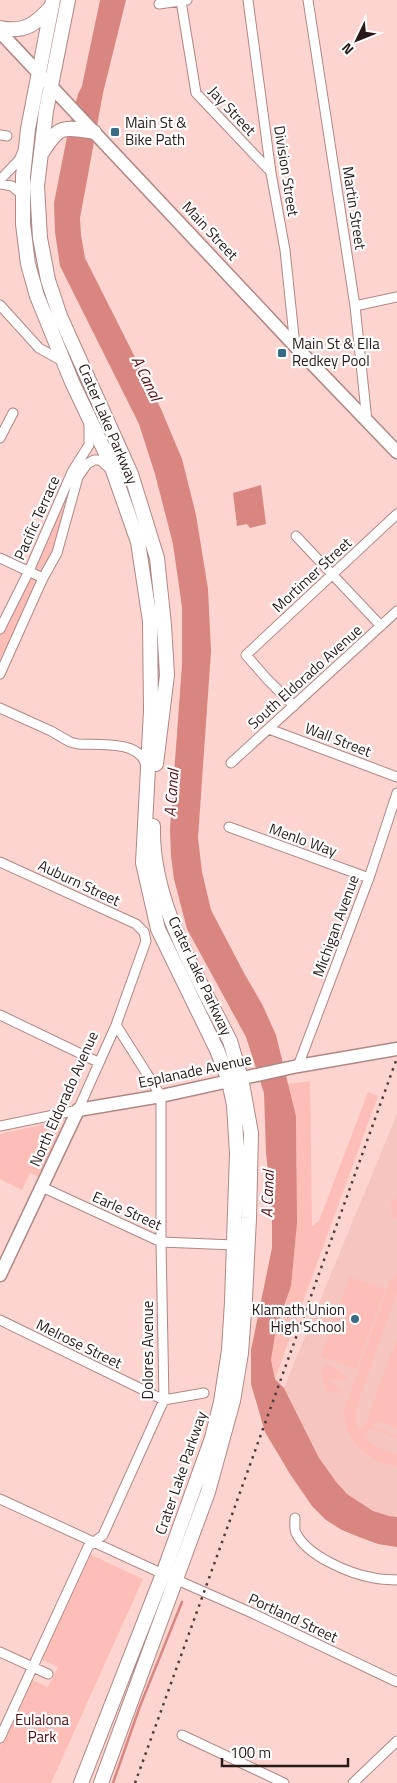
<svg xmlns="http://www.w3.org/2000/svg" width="397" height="1783" viewBox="0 0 397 1783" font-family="'Titillium Web',sans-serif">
<rect width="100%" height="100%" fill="#fdd4cf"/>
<!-- built -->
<path fill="#f6c5c0" d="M397,1114v403l-8,-1 -16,-5 -26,-17 -10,-11 -18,-25 -35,-70z"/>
<!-- green -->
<path fill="#febeb8" d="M64,498l2,1c-5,18 -11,61 -26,72l-5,-2 -2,-4z
M30,575l6,3 1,6 -37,80v-30l26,-56z
M310,1081l2,145 7,-5 49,-129 10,4 -103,283 -4,-19 5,-31 15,-43 6,-120 -1,-50 -8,-32z
M54,1122l6,4v5l-20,47 -10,-5 -8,17 -22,-11v-45z
M397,1196v23l-4,-2 -3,-13z
M397,1271v22l-42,118 1,11 4,9 10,-13 -2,-1 29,-79v90l-19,-7 -7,5 26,10v2l-26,-10v-1l-8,9 13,11 21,8v12c-29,-6 -53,-26 -53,-56l45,-129z
M350,1277l35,12 -29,80 -35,-13z
M328,1363l19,15 -1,2 -18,-1 14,11 -1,3 -14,-1 -5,-14v-8z
M89,1554l54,25 -92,204h-51v-37l32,-66 16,7 10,-20 -17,-8z"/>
<!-- water -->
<path fill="#d8867f" d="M100,0h26l-23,93 -23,125 1,17 4,23 76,151 21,50 14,56 12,74 3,62 -13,187 4,34 9,38 33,63 18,31 14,31 20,81 1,107 -6,63 -15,43 -5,31 4,19 9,9 35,70 18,25 10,11 26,17 16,5 8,1v30l-19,-3 -19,-7 -17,-7 -16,-10 -14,-14 -22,-32 -25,-42 -14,-48v-34l21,-102v-36l-6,-60 -2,-59 -18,-56 -59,-108 -13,-50 -3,-23 -1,-27 12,-164v-58l-9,-63 -18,-70 -16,-50 -79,-158 -5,-34 -1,-29 13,-66 11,-43 4,-8z
M261,485l5,39 -16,4 -3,-4 -10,2 -4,-33z"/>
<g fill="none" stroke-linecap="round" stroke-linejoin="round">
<!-- stream -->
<path stroke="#d8867f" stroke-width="2.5" d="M113,1783l27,-77 42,-104"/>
<defs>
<path id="street" d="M248,0l23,173 14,77 10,96
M308,0l47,306 12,115
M181,1l15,92 75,79
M159,4l28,-4
M0,135l7,1
M0,180l19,-20 4,-9
M0,184l12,2 11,10
M0,305l39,43 25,14
M355,306l42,-9
M0,438l13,-25
M296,536l85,90
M0,558l43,20
M0,629l29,-58 43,-99 17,-27v-22
M0,674l43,-96 14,-25 21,-76 9,-13 7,-4h6l10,9
M294,706l-27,-27 -21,-24 151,-141
M0,708l51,23 19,11 8,2c21,1 63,-4 68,22
M269,729l128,48
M231,763l166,-152
M229,827l140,51
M0,862l136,62 8,8 2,9 -30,84 -38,85 -78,16
M0,1015l98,47
M298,1066l71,-188 28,-85
M42,1187l119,55 73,3
M0,1320l164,80 40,-7
M0,1499l163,75
M295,1518c0,5 -1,11 1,15 11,23 54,41 78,45 7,2 15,1 23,2
M177,1580l75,33 145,69
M0,1652l48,22
M182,1735l102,48
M0,1738l88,-191 15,-12 61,-135 -3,-158v-146l-45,-71
M353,1783l44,-42"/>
<path id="secondary" d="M0,32l295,314 102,106
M0,1275l78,-165 83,-14 137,-30 99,-17"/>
<path id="primary" d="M53,0l-25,129 -5,47v48l5,40 9,32 35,86 38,80 28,80 12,79 1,90 -8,152 15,66 59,121 12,31 5,24 3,48 -5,149 -3,48 -8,52 -9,36 -49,136 -82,209
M68,0l-22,111 -9,75 3,52 8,42 12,36 71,158 26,84 7,67 3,50 -11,89
M0,28c25,5 36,-4 52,-22
M43,151c17,-27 21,-24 51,-19
M101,1783l107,-291 25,-91 8,-48 4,-55 4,-80 2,-85 -10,-55 -11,-37c-33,-66 -79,-139 -77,-215"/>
</defs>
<!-- street casing -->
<use href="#street" stroke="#af8885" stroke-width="11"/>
<!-- secondary casing -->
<use href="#secondary" stroke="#af8885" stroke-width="15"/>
<!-- primary casing -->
<use href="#primary" stroke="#af8885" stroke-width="16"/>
<!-- street -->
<use href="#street" stroke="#fff" stroke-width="9"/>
<!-- secondary -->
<use href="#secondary" stroke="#fff" stroke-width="12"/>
<!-- primary -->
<use href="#primary" stroke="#fff" stroke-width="14"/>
<!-- rail -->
<path stroke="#503d3a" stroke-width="2.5" stroke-dasharray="2.5 5" stroke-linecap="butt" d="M135,1783l262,-725"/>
</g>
<!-- markers -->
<g fill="#376b87" stroke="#fff" stroke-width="2">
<rect x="110" y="127" width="10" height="10" rx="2.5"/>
<rect x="277" y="348" width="10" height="10" rx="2.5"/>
<circle cx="355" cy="1319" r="5"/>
</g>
<g text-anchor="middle" stroke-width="4.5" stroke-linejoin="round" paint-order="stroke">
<!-- street labels -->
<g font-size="15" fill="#281a18" stroke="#fff">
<text transform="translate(232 111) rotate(47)" y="5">Jay Street</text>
<text transform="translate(286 171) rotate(81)" y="5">Division Street</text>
<text transform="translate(354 208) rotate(81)" y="5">Martin Street</text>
<text transform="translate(210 231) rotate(47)" y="5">Main Street</text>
<text transform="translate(108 424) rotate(67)" y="5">Crater Lake Parkway</text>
<text transform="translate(37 518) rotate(-66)" y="5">Pacific Terrace</text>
<text transform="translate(312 575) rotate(-43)" y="5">Mortimer Street</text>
<text transform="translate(305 677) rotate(-42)" y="5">South Eldorado Avenue</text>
<text transform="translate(338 740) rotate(21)" y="5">Wall Street</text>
<text transform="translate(303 840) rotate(20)" y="5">Menlo Way</text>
<text transform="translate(79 883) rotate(25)" y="5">Auburn Street</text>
<text transform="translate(336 926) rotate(-70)" y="5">Michigan Avenue</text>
<text transform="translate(200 976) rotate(65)" y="5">Crater Lake Parkway</text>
<text transform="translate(195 1071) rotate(-12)" y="5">Esplanade Avenue</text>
<text transform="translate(64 1099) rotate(-66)" y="5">North Eldorado Avenue</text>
<text transform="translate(127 1211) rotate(24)" y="5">Earle Street</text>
<text transform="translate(79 1344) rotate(26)" y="5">Melrose Street</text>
<text transform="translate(148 1350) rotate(-90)" y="5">Dolores Avenue</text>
<text transform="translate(181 1473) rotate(-71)" y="5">Crater Lake Parkway</text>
<text transform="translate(293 1618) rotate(25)" y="5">Portland Street</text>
</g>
<!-- poi labels -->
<g font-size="15" fill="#281a18" stroke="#fff" text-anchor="start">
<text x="125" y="128">Main St &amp;<tspan x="125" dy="17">Bike Path</tspan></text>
<text x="292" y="349">Main St &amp; Ella<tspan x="292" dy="17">Redkey Pool</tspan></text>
<text x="345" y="1315" text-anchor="end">Klamath Union<tspan x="345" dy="17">High School</tspan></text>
</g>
<!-- park labels -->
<g font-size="15" fill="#54090d" stroke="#fff">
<text x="42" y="1725">Eulalona<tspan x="42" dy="17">Park</tspan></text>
</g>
<!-- water labels -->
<g font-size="16" font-style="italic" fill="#560c0f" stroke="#fff">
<text transform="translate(147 378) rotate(64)" y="6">A Canal</text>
<text transform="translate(171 793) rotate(-86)" y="6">A Canal</text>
<text transform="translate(267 1194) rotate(-88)" y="6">A Canal</text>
</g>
</g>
<!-- north arrow -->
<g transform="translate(357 40) rotate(227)" stroke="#ffffff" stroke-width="4" paint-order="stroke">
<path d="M0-4L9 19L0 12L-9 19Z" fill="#281a18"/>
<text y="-8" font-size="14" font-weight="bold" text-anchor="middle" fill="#281a18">N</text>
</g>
<!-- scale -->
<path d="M222 1758v8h126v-8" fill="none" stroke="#281a18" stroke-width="2.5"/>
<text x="230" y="1758" font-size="15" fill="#281a18" stroke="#ffffff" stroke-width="4" paint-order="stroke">100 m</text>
</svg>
